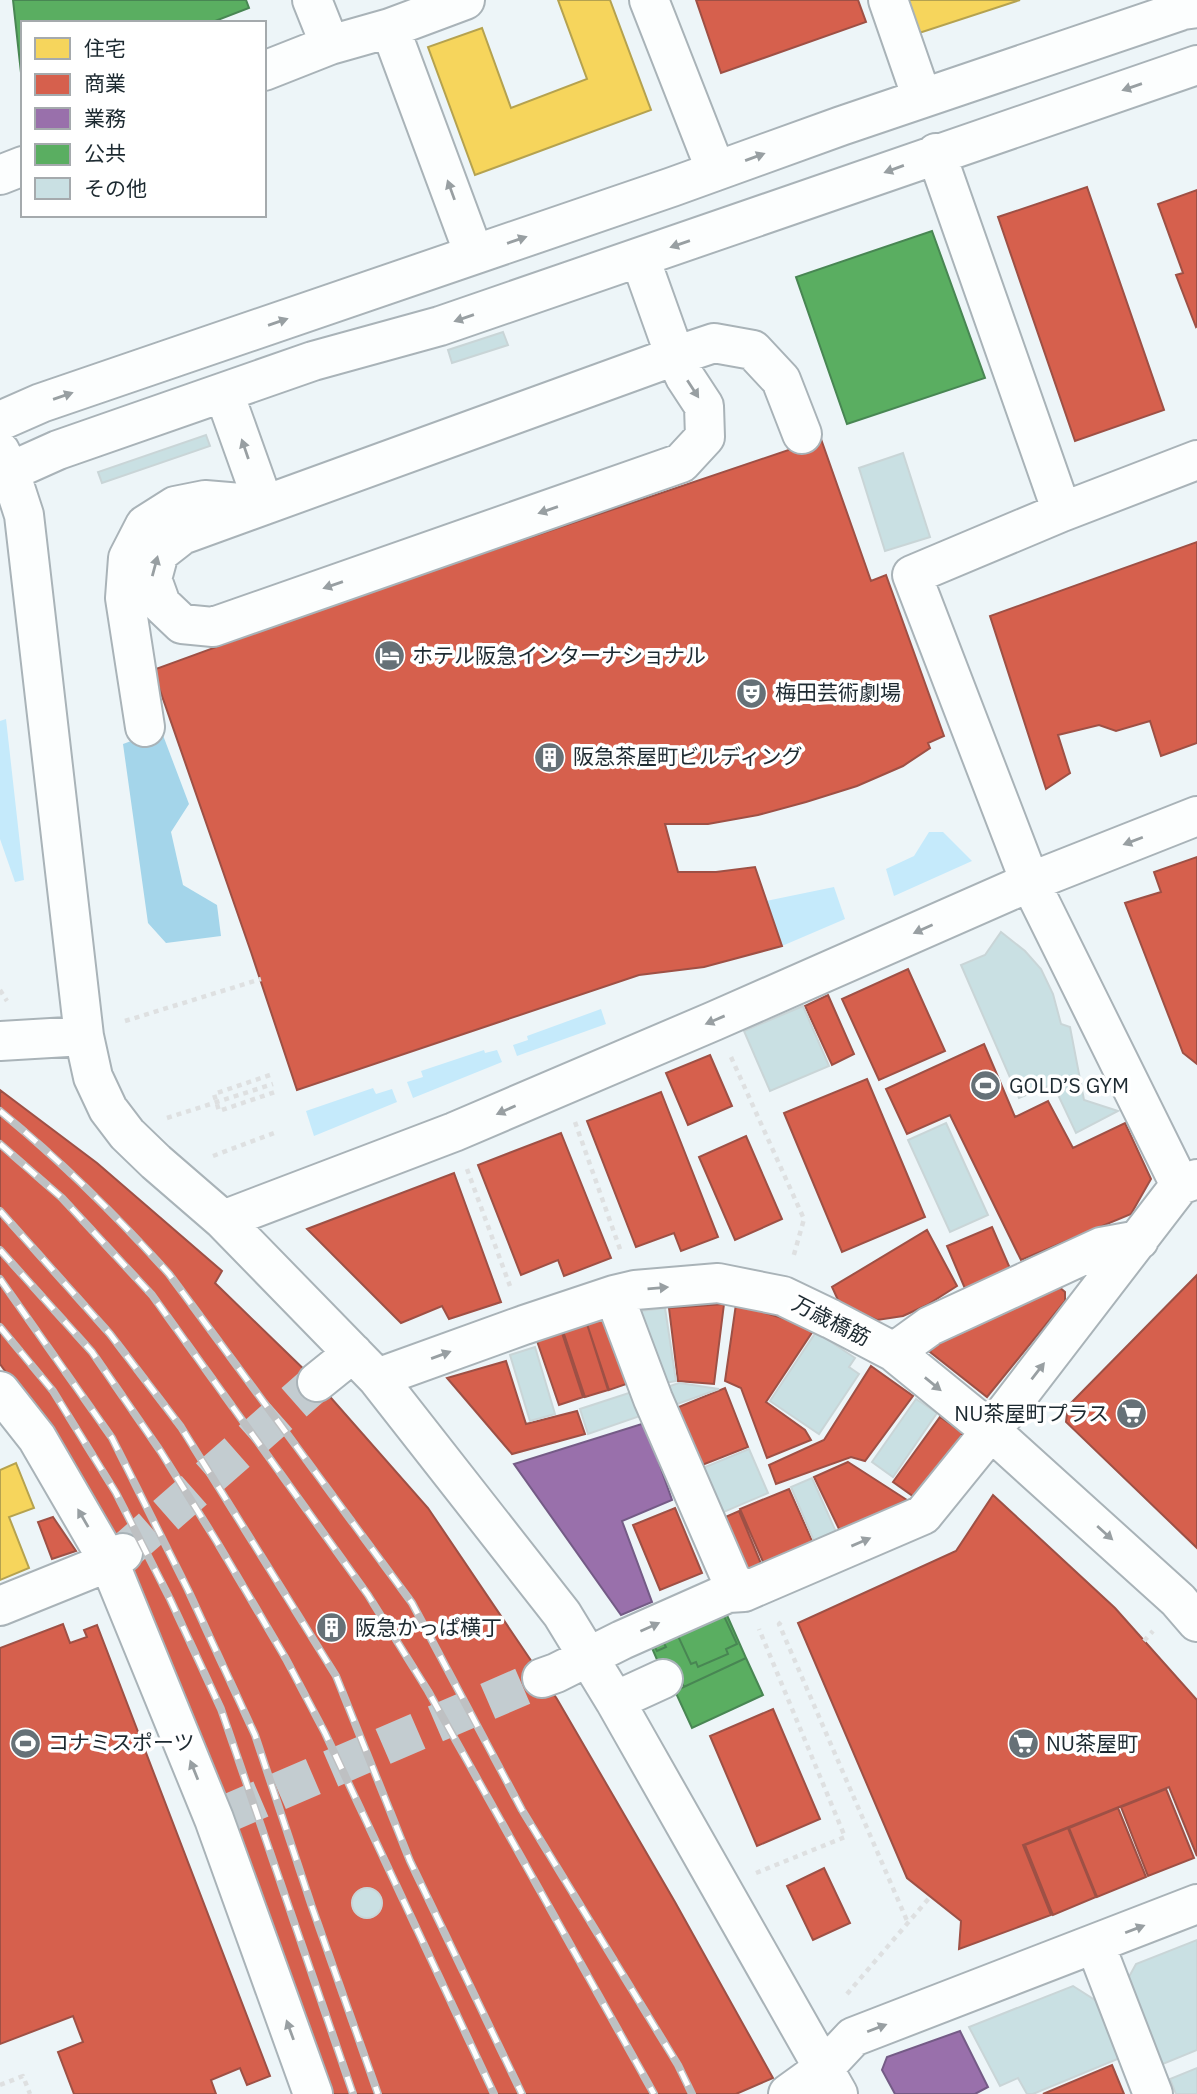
<svg xmlns="http://www.w3.org/2000/svg" width="1197" height="2094" viewBox="0 0 1197 2094" font-family="'IBM Plex Sans','Noto Sans JP',sans-serif">
<rect width="100%" height="100%" fill="#edf5f8"/>
<!-- green -->
<path fill="#c5eafb" d="M6,719l18,161 -9,2 -15,-43v-118z
M929,832h14l29,29 -78,35 -8,-27 28,-13z
M834,887l11,32 -63,27 -16,-45z
M601,1009l5,15 -89,32 -4,-11 15,-5 -1,-4z
M484,1050l1,3 12,-3 5,12 -89,36 -6,-16 16,-5 -2,-6z
M373,1088l3,6 16,-5 5,13 -83,34 -8,-25z"/>
<!-- forest -->
<path fill="#a4d5ea" d="M161,730l28,74 -18,28 12,53 34,20 4,31 -55,7 -18,-20 -25,-179z"/>
<!-- homes -->
<path fill="#f6d55c" stroke="#b5a24f" stroke-width="2" d="M558,0h52l41,110 -176,65 -47,-128 54,-19 29,80 76,-29z
M901,0h119l-107,35z
M16,1463l18,45 -25,9 20,51 -29,12v-110z"/>
<!-- shops -->
<path fill="#d6604d" stroke="#9e5045" stroke-width="2" d="M696,0h162l8,22 -145,51z
M1087,187l77,223 -89,31 -77,-224z
M1197,190v136l-1,1 -20,-52 7,-2 -25,-69z
M821,439l50,142 15,-6 58,161 -16,7 2,5 -27,18 -46,20 -51,16 -48,13 -50,9h-43l13,48h38l39,-5 27,79 -78,21 -65,8 -342,115 -46,-138 -98,-282 192,-70z
M1197,542v201l-36,13 -11,-35 -34,10 -17,-6 -41,10 12,38 -24,16 -56,-173z
M1197,857v207l-14,-11 -58,-150 36,-11 -7,-20z
M908,969l37,82 -66,29 -37,-81z
M828,995l26,59 -22,11 -27,-59z
M984,1044l31,73 33,-16 25,47 52,-25 26,56 -20,35 -110,46 -71,-145 -43,19 -21,-45z
M710,1055l22,51 -44,19 -22,-52z
M867,1079l58,138 -83,35 -58,-139z
M0,1090l97,73 125,108 -7,12 102,99 111,126 129,191 118,203 98,176 -37,16h-405l-194,-515 -85,-143 -52,-72z
M661,1092l57,145 -37,14 -7,-18 -38,14 -49,-126z
M561,1133l50,125 -47,18 -6,-16 -37,15 -43,-110z
M746,1136l36,83 -47,21 -36,-83z
M454,1173l47,129 -52,17 -7,-13 -41,17 -94,-94z
M992,1227l20,46 -46,18 -19,-45z
M927,1230l30,56 -30,19 -24,11 -26,4 -21,-9 -18,-11 -6,-13z
M1197,1275v273l-131,-126 2,-16z
M1058,1286l7,6v9l-78,96 -57,-45 12,-20z
M724,1304l-10,80 -36,-3 -9,-73z
M736,1304l79,24 -49,74 39,28 6,10 -44,18 -26,-70 -16,-7z
M613,1315l22,66 -26,9 -22,-66z
M587,1324l21,66 -23,7 -22,-66z
M562,1333l21,64 -24,8 -22,-64z
M506,1361l20,63 51,-13 8,23 -73,20 -65,-76z
M871,1366l42,30 -48,65 -14,-4 -75,27 -7,-19 55,-25z
M725,1388l23,59 -56,22 -23,-58z
M940,1417l23,16 -46,66 -24,-17z
M848,1462l59,38 -67,31 -26,-54z
M789,1489l24,54 -49,21 -24,-55z
M993,1495l122,113 82,92v156l-28,-69 -146,58 28,70 -92,34 2,-28 -54,-43 -109,-255 158,-72z
M675,1508l27,65 -42,17 -27,-65z
M739,1511l23,55 -25,10 -23,-54z
M53,1517l23,34 -24,8 -14,-37z
M63,1624l7,19 17,-6 -3,-7 13,-5 173,451 -23,9 -7,-17 -29,12 5,14h-142l-16,-42 25,-10 -10,-26 -73,28v-396z
M773,1709l47,110 -63,27 -47,-110z
M1166,1789l28,69 -46,18 -27,-69z
M1118,1808l28,69 -49,20 -28,-69z
M1068,1828l28,69 -43,18 -28,-70z
M824,1868l26,55 -37,17 -26,-54z
M1112,2065l12,29h-81z"/>
<!-- offices -->
<path fill="#9970ab" stroke="#745b86" stroke-width="2" d="M645,1423l27,77 -50,21 30,81 -31,13 -107,-151z
M960,2031l28,56 -13,7h-80l-13,-24 5,-13z"/>
<!-- public -->
<path fill="#5aae61" stroke="#488653" stroke-width="2" d="M13,0h233l3,8 -39,15h-187v68z
M932,231l53,147 -138,46 -51,-147z
M726,1613l20,45 -62,29 -11,-23 -12,5 -12,-28z
M710,1616l3,5 11,-5 13,28 -11,5 2,5 -30,13 -2,-5 -5,2 -13,-28z
M661,1638l5,9 -9,4 -5,-9z
M746,1658l17,37 -71,33 -17,-37z"/>
<!-- building -->
<path fill="#c9e0e3" stroke="#c9d5d7" stroke-width="2" d="M503,332l5,13 -56,18 -4,-13z
M206,435l4,11 -108,37 -4,-11z
M903,453l27,84 -45,14 -26,-83z
M1001,932l24,19 16,18 12,25 8,30 9,3 14,73 34,11 -42,22 -23,-49 -34,14 -58,-133 24,-10z
M803,1006l26,60 -59,25 -26,-60z
M946,1123l42,92 -38,17 -42,-92z
M665,1308l11,73 -22,4 -22,-73z
M816,1332l39,26 -6,9 10,7 -40,60 -49,-33z
M535,1347l20,67 -25,7 -20,-66z
M679,1383l40,6 -53,19 -8,-18z
M635,1391l8,24 -55,19 -8,-25z
M916,1399l21,14 -44,64 -21,-15z
M749,1449l19,44 -56,24 -19,-45z
M812,1478l24,54 -22,9 -23,-54z
M352 1903a15 15 0 1 1 30 0a15 15 0 1 1-30 0Z
M1197,1940v110l-39,16 -33,-82 11,-20z
M1073,1986l25,16 22,56 -87,36h-6l-9,-16 -18,8 -31,-59z
M1197,2068v26h-21l-6,-15z"/>
<g fill="none" stroke-linecap="round" stroke-linejoin="round">
<!-- minor-tunnel -->
<path stroke="#c3ccd0" stroke-width="38" stroke-dasharray="38 19" stroke-linecap="butt" d="M123,1553l194,-171
M226,1814l316,-136"/>
<defs>
<path id="minor" d="M312,0l18,45
M649,0l67,171
M888,0l34,98
M390,28l84,226
M264,71l66,-26 60,-17 75,-28
M936,153l126,359
M0,175l23,-9
M640,258l35,98 10,21 19,29 1,31 -24,26 -468,164 -31,-3 -21,-20 -9,-25 7,-26 23,-18 493,-179 39,-13 39,7 28,30 21,54
M224,393l40,112
M0,421l41,-18 631,-216 169,-61 342,-116 14,-2
M0,451l10,21 14,43 60,521 9,41 15,32 19,25 29,28 67,58 154,158 185,236 53,87 223,393
M0,476l58,-26 255,-89 127,-35 757,-261
M145,727l-20,-129 3,-40 17,-33 30,-19 30,-6 36,3
M0,1041l84,-5
M1180,1185l-150,-303 -118,-307 150,-63 135,-52
M223,1220l231,-88 260,-111 316,-139 167,-66
M614,1295l39,104 78,180 13,13
M894,1352l36,-26 171,-79 38,-7
M377,1378l147,-53 90,-30 21,-5 83,-7 65,13 48,23 63,33 97,79 187,169 19,22
M317,1382l36,-29
M0,1391l37,47 72,124 105,257 99,275
M0,1606l109,-44 14,-9
M542,1678l14,-5 66,-33 106,-47 16,-1 179,-77 68,-84 189,-246 17,-6
M615,1701l48,-22
M1095,1944l58,150
M788,2094l36,-26 29,-31 344,-133"/>
</defs>
<!-- minor casing -->
<use href="#minor" stroke="#a9b3b8" stroke-width="42"/>
<!-- path -->
<path stroke="#dee0e1" stroke-width="4.5" stroke-dasharray="5 5" stroke-linecap="butt" d="M0,990l7,11
M125,1021l136,-42
M731,1057l73,162 -11,39
M270,1075l-56,19 5,17 56,-19
M167,1118l106,-34
M575,1122l46,130
M213,1156l61,-23
M467,1169l43,117
M781,1622l-2,2 129,299
M1144,1641l9,-10
M756,1873l89,-36 -86,-208
M847,1994l83,-97
M0,2085l23,-9 7,18"/>
<!-- minor -->
<use href="#minor" stroke="#fcfefe" stroke-width="38"/>
<defs>
<path id="rail" d="M0,1111c61,50 116,104 169,163l243,329 110,207 156,255 14,29
M0,1144l62,54 90,97 216,300 60,96 226,403
M0,1211l110,123 71,93 155,249 74,185 112,233
M0,1250l92,102 69,100 56,90 69,117 39,74 169,361
M0,1279l112,159 76,152 67,145 57,172 66,187
M0,1327l53,64 63,102 54,106 51,110 132,385"/>
</defs>
<!-- rail casing -->
<use href="#rail" stroke="#bec0c2" stroke-width="8"/>
<!-- rail -->
<use href="#rail" stroke="#fff" stroke-width="5" stroke-dasharray="16" stroke-linecap="butt"/>
</g>
<!-- one-way arrows -->
<defs><path id="oneway-solid" d="M-6-.8H1V-3.2L6.5 0L1 3.2V.8H-6Z" transform="scale(1.75)"/></defs>
<g fill="#989fa2">
<use href="#oneway-solid" transform="translate(1132 87) rotate(161)"/>
<use href="#oneway-solid" transform="translate(755 157) rotate(-20)"/>
<use href="#oneway-solid" transform="translate(894 169) rotate(160)"/>
<use href="#oneway-solid" transform="translate(451 190) rotate(-110)"/>
<use href="#oneway-solid" transform="translate(517 240) rotate(-19)"/>
<use href="#oneway-solid" transform="translate(680 244) rotate(161)"/>
<use href="#oneway-solid" transform="translate(464 318) rotate(161)"/>
<use href="#oneway-solid" transform="translate(278 322) rotate(-19)"/>
<use href="#oneway-solid" transform="translate(693 389) rotate(57)"/>
<use href="#oneway-solid" transform="translate(63 396) rotate(-19)"/>
<use href="#oneway-solid" transform="translate(245 449) rotate(-109)"/>
<use href="#oneway-solid" transform="translate(548 510) rotate(161)"/>
<use href="#oneway-solid" transform="translate(155 566) rotate(-75)"/>
<use href="#oneway-solid" transform="translate(333 585) rotate(161)"/>
<use href="#oneway-solid" transform="translate(1133 841) rotate(159)"/>
<use href="#oneway-solid" transform="translate(923 929) rotate(156)"/>
<use href="#oneway-solid" transform="translate(715 1020) rotate(157)"/>
<use href="#oneway-solid" transform="translate(506 1110) rotate(156)"/>
<use href="#oneway-solid" transform="translate(658 1288) rotate(-5)"/>
<use href="#oneway-solid" transform="translate(441 1355) rotate(-20)"/>
<use href="#oneway-solid" transform="translate(1038 1371) rotate(-52)"/>
<use href="#oneway-solid" transform="translate(933 1384) rotate(39)"/>
<use href="#oneway-solid" transform="translate(83 1518) rotate(-120)"/>
<use href="#oneway-solid" transform="translate(1105 1533) rotate(42)"/>
<use href="#oneway-solid" transform="translate(861 1542) rotate(-23)"/>
<use href="#oneway-solid" transform="translate(650 1627) rotate(-24)"/>
<use href="#oneway-solid" transform="translate(194 1770) rotate(-112)"/>
<use href="#oneway-solid" transform="translate(1135 1929) rotate(-21)"/>
<use href="#oneway-solid" transform="translate(877 2028) rotate(-21)"/>
<use href="#oneway-solid" transform="translate(290 2030) rotate(-110)"/>
</g>
<!-- icons -->
<defs>
<symbol id="hotel-disc" viewBox="-11 -11 22 22"><circle r="9.5" fill="#667177" stroke="#fff"/><path d="M-6-4.5h1.5V1H6V5H4.5V3h-9V5H-6ZM-4 0a1.8 1.8 0 1 1 3.6 0ZM.5 0V-2.5h3Q6-2.5 6 0Z" fill="#fff"/></symbol>
<symbol id="theatre-disc" viewBox="-11 -11 22 22"><circle r="9.5" fill="#667177" stroke="#fff"/><path d="M-5-5.5Q0-4 5-5.5V0Q5 5 0 6Q-5 5-5 0ZM-3.3-2.5H-1v1.5H-3.3ZM1-2.5H3.3v1.5H1ZM-2.8 1Q0 5.5 2.8 1Z" fill="#fff"/></symbol>
<symbol id="building-disc" viewBox="-11 -11 22 22"><circle r="9.5" fill="#667177" stroke="#fff"/><path d="M-4-6H4V6H1V3H-1V6H-4ZM-2.5-4.3h1.7v1.8h-1.7ZM.8-4.3h1.7v1.8H.8ZM-2.5-1h1.7V.8h-1.7ZM.8-1h1.7V.8H.8Z" fill="#fff"/></symbol>
<symbol id="stadium-disc" viewBox="-11 -11 22 22"><circle r="9.5" fill="#667177" stroke="#fff"/><path d="M0-5a6.5 5 0 1 0 0 10a6.5 5 0 1 0 0-10ZM-3.5-1.8h7v3.6h-7Z" fill="#fff"/></symbol>
<symbol id="supermarket-disc" viewBox="-11 -11 22 22"><circle r="9.5" fill="#667177" stroke="#fff"/><path d="M-6-5.5h2.5l.6 2H6L4.5 2H-2.5L-4.4-4H-6ZM-1.5 3.2a1.3 1.3 0 1 0 .1 0ZM3 3.2a1.3 1.3 0 1 0 .1 0Z" fill="#fff"/></symbol>
</defs>
<g fill-rule="evenodd">
<use href="#hotel-disc" x="372" y="638" width="35" height="35"/>
<use href="#theatre-disc" x="734" y="676" width="35" height="35"/>
<use href="#building-disc" x="532" y="740" width="35" height="35"/>
<use href="#stadium-disc" x="968" y="1068" width="35" height="35"/>
<use href="#supermarket-disc" x="1114" y="1396" width="35" height="35"/>
<use href="#building-disc" x="314" y="1610" width="35" height="35"/>
<use href="#stadium-disc" x="8" y="1726" width="35" height="35"/>
<use href="#supermarket-disc" x="1006" y="1726" width="35" height="35"/>
</g>
<g text-anchor="middle" stroke-width="7" stroke-linejoin="round" paint-order="stroke">
<!-- poi labels -->
<g font-size="21" fill="#1d2a31" stroke="#fff" text-anchor="start">
<text x="412" y="663">ホテル阪急インターナショナル</text>
<text x="775" y="700">梅田芸術劇場</text>
<text x="573" y="764">阪急茶屋町ビルディング</text>
<text x="1009" y="1093">GOLD’S GYM</text>
<text x="1109" y="1421" text-anchor="end">NU茶屋町プラス</text>
<text x="355" y="1635">阪急かっぱ横丁</text>
<text x="48" y="1750">コナミスポーツ</text>
<text x="1046" y="1751">NU茶屋町</text>
</g>
<!-- street labels -->
<g font-size="21" fill="#1d2a31" stroke="#fff">
<text transform="translate(831 1321) rotate(27)" y="7">万歳橋筋</text>
</g>
</g>
<!-- legend -->
<rect x="21" y="21" width="245" height="196" fill="#ffffff" stroke="#a5aaad" stroke-width="2"/>
<rect x="35" y="38" width="35" height="21" fill="#f6d55c" stroke="#a5aaad" stroke-width="2"/>
<text x="84" y="56" font-size="21" fill="#1d2a31">住宅</text>
<rect x="35" y="74" width="35" height="21" fill="#d6604d" stroke="#a5aaad" stroke-width="2"/>
<text x="84" y="91" font-size="21" fill="#1d2a31">商業</text>
<rect x="35" y="108" width="35" height="21" fill="#9970ab" stroke="#a5aaad" stroke-width="2"/>
<text x="84" y="126" font-size="21" fill="#1d2a31">業務</text>
<rect x="35" y="144" width="35" height="21" fill="#5aae61" stroke="#a5aaad" stroke-width="2"/>
<text x="84" y="161" font-size="21" fill="#1d2a31">公共</text>
<rect x="35" y="178" width="35" height="21" fill="#c9e0e3" stroke="#a5aaad" stroke-width="2"/>
<text x="84" y="196" font-size="21" fill="#1d2a31">その他</text>
</svg>
